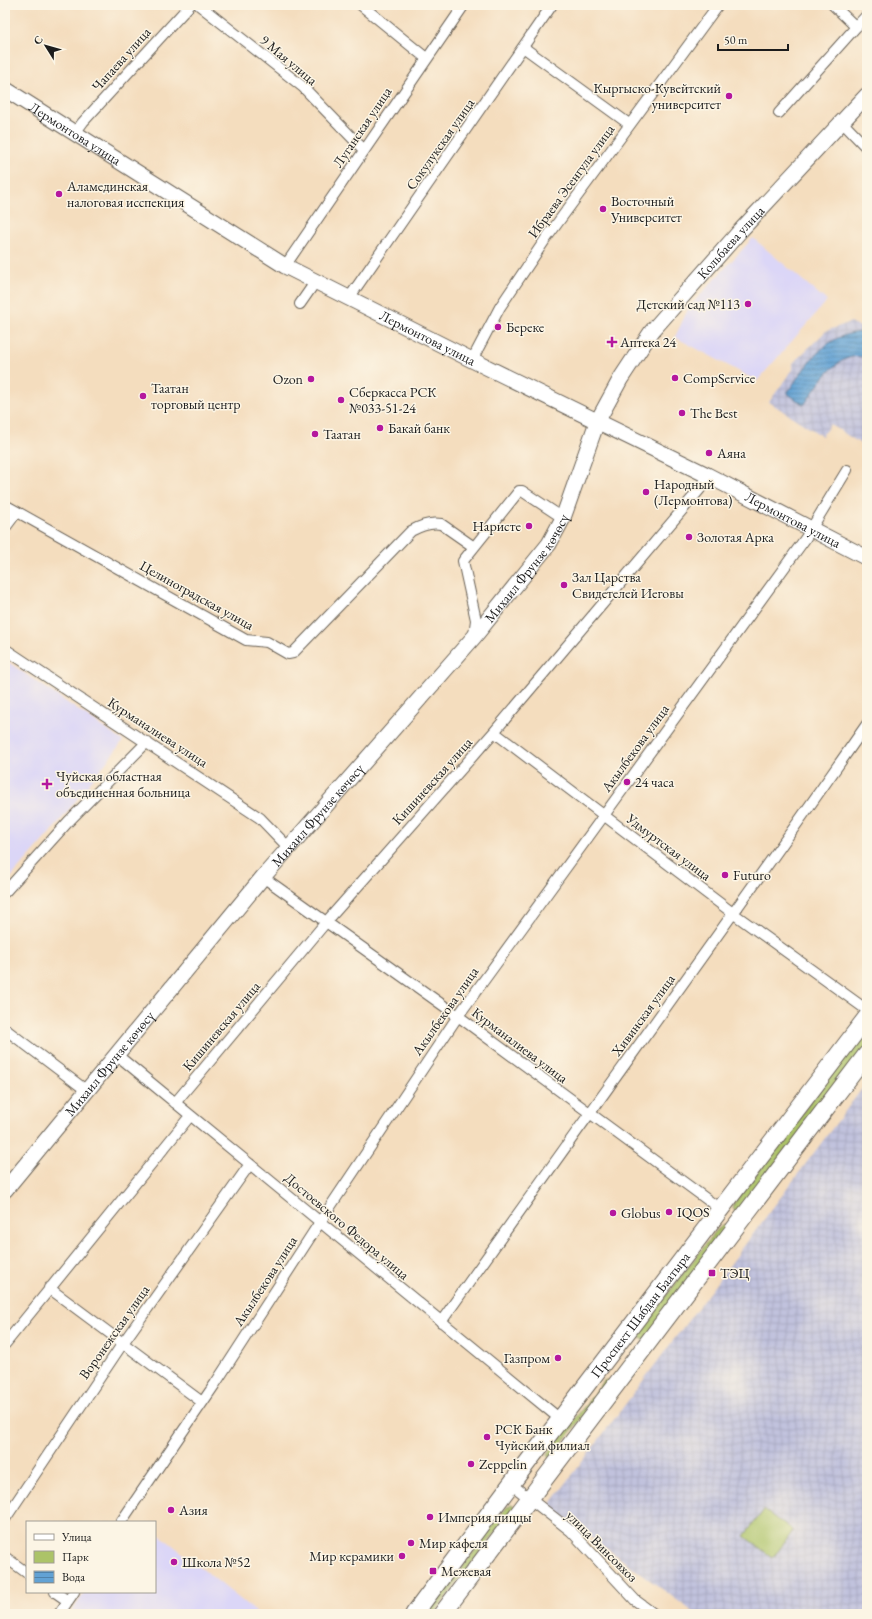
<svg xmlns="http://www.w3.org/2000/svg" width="872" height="1619" viewBox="0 0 872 1619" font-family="'EB Garamond',serif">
<defs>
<pattern id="industrial-grid" width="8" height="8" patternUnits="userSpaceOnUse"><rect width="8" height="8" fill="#c1c2dd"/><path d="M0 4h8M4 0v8" fill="none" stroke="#a5a6bd"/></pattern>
<pattern id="water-rules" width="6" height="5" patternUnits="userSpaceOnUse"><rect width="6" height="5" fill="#62a2d4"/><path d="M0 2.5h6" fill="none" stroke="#5083ab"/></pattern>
</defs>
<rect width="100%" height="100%" fill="#fcf5e5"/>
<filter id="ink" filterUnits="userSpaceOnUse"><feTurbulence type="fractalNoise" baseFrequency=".025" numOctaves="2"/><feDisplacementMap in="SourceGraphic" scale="8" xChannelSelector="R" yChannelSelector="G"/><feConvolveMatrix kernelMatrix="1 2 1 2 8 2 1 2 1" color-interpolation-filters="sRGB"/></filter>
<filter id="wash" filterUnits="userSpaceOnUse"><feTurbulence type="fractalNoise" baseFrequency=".012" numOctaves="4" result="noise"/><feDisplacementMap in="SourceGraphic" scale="16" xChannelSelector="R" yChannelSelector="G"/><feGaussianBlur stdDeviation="0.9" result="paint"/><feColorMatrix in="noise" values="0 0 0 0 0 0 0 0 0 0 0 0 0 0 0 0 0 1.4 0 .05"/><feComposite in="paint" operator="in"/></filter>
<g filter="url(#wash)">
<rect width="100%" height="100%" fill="#f4ddbe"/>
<!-- built -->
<path fill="#dbd6f7" d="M753,238l74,63 -70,80 -82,-44 14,-30z
M5,660l118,81 -67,85 -51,58z
M155,1531l101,81 -1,2h-185l15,-22h70z"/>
<!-- industrial -->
<path fill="url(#industrial-grid)" d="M851,322l16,9v117l-37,-24 -8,12 -53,-34 24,-33v-6l33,-32z
M867,1082v532h-171l-147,-108z"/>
<!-- green -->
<path fill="#acc368" stroke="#647042" d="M867,1027v23l-127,164 -7,-5 1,-6z
M723,1225l5,3 -84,112 -4,-2v-8l75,-98z
M605,1380l5,2 -60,76 -2,-3 1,-3z
M512,1504l3,3 -82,107h-5l78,-106z
M764,1510l29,21 -20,27 -29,-22z"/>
<!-- water -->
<path fill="url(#water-rules)" stroke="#3f5f78" d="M862,332l5,3v23c-29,-10 -49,28 -63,47l-17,-12c20,-28 37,-59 75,-61z"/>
</g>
<g filter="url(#ink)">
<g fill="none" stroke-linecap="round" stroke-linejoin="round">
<defs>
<path id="minor" d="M199,5l104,82 61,63
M361,5l65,53
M833,5l23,22 11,-12
M523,47l106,77
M779,113l77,-86
M842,122l25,26
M75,133l8,-11 107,-117
M285,266l179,-261
M349,298l203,-293
M300,304l16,-23
M472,360l28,-53 45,-67 173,-235
M5,505l241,135 21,2 21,12 5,-1 118,-122c9,-5 20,-9 30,-7l33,23
M5,528l12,-16
M474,635l2,-15 -13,-59 56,-70h3l41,27
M5,649l255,169 28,29
M494,732l240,182 133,96
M263,877l195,139 262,193
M5,892l63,-70 79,-80
M5,1029l82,62
M117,1055l443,364
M175,1103l152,-182 167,-189 206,-243 7,-14
M49,1288l153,114
M441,1322c141,-200 286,-397 426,-598
M5,1344l185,-228
M511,1484l60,47 64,69 19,14
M5,1519l118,-176 127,-179
M121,1522l94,-138 105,-162 138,-206 347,-477 42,-69
M5,1557l22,16
M55,1592l13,9
M59,1614l15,-22"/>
<g id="secondary">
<path id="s1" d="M5,89l280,177 187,94 235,115 160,83"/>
<path id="s2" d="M5,1190l258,-313 211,-240 75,-93 14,-26 34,-96 24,-44 31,-47 89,-101 126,-135"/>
</g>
<g id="primary">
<path id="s3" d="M414,1614l97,-130 356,-467"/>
<path d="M442,1614l425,-560"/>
</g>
</defs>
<!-- minor casing -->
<use href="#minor" stroke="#686055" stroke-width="12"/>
<!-- secondary casing -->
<use href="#secondary" stroke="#686055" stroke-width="17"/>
<!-- primary casing -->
<use href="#primary" stroke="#686055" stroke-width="19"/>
<!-- minor -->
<use href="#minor" stroke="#fff" stroke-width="10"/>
<!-- secondary -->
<use href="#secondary" stroke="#fff" stroke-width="15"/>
<!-- primary -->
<use href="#primary" stroke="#fff" stroke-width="17"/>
</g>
</g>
<!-- markers -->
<g fill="#b5179e" stroke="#fcf5e5" stroke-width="1.5">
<circle cx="729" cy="96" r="4"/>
<circle cx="59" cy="194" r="4"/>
<circle cx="603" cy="209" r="4"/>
<circle cx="748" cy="304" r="4"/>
<circle cx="498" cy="327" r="4"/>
<path d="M610 336h4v4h4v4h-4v4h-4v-4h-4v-4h4z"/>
<circle cx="675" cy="378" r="4"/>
<circle cx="311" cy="379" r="4"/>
<circle cx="143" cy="396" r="4"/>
<circle cx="341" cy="400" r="4"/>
<circle cx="682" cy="413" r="4"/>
<circle cx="380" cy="428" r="4"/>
<circle cx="315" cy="434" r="4"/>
<circle cx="709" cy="453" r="4"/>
<circle cx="646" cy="492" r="4"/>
<circle cx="529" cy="526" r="4"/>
<circle cx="689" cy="537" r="4"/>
<circle cx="564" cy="585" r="4"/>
<circle cx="627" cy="782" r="4"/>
<path d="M45 778h4v4h4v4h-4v4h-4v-4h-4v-4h4z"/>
<circle cx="725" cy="875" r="4"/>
<circle cx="669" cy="1212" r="4"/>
<circle cx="613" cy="1213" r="4"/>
<rect x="708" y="1269" width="8" height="8" rx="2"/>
<circle cx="558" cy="1358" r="4"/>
<circle cx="487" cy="1437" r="4"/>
<circle cx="471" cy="1464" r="4"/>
<circle cx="171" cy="1510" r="4"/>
<circle cx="430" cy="1517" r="4"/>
<circle cx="411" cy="1543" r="4"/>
<circle cx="402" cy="1556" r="4"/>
<circle cx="174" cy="1562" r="4"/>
<rect x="429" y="1567" width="8" height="8" rx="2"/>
</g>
<g text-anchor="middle" stroke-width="3" stroke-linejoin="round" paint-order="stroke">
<!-- street labels -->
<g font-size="14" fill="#1c1c1c" stroke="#fcf5e5">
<text transform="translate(121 59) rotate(-48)" y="5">Чапаева улица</text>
<text transform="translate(289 60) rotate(40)" y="5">9 Мая улица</text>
<text transform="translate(362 127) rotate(-56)" y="5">Луганская улица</text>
<text dy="5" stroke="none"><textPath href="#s1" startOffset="83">Лермонтова улица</textPath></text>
<text transform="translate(440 144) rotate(-55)" y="5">Сокулукская улица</text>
<text transform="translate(571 181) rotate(-54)" y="5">Ибраева Эсенгула улица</text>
<text dy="5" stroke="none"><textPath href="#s2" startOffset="1201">Кольбаева улица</textPath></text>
<text dy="5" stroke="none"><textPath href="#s1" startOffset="491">Лермонтова улица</textPath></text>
<text dy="5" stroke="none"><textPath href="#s1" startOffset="899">Лермонтова улица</textPath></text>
<text dy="5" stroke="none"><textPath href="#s2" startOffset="812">Михаил Фрунзе көчөсү</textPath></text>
<text transform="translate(197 595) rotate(29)" y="5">Целиноградская улица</text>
<text transform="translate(158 732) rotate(33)" y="5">Курманалиева улица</text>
<text transform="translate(635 748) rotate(-54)" y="5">Акылбекова улица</text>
<text transform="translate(432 781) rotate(-48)" y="5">Кишиневская улица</text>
<text dy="5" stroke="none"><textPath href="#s2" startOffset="488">Михаил Фрунзе көчөсү</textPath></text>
<text transform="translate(669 847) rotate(37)" y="5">Удмуртская улица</text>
<text transform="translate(445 1011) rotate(-55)" y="5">Акылбекова улица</text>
<text transform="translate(643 1015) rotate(-54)" y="5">Хивинская улица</text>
<text transform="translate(221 1026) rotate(-50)" y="5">Кишиневская улица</text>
<text transform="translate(520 1045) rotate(37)" y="5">Курманалиева улица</text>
<text dy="5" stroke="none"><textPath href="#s2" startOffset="164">Михаил Фрунзе көчөсү</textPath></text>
<text transform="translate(347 1226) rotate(40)" y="5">Достоевского Федора улица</text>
<text transform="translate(265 1281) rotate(-57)" y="5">Акылбекова улица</text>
<text dy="5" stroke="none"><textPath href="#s3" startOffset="375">Проспект Шабдан Баатыра</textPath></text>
<text transform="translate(114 1332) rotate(-55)" y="5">Воронежская улица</text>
<text transform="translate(602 1546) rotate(45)" y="5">улица Винсовхоз</text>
</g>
<!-- poi labels -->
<g font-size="14" fill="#1c1c1c" stroke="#fcf5e5" text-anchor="start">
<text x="721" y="93" text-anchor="end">Кыргыско-Кувейтский<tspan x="721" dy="16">университет</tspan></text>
<text x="67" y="191">Аламединская<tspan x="67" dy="16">налоговая исспекция</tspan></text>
<text x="611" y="206">Восточный<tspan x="611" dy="16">Университет</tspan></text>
<text x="740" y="309" text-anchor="end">Детский сад №113</text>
<text x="506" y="332">Береке</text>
<text x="620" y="347">Аптека 24</text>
<text x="683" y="383">CompService</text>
<text x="303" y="384" text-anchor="end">Ozon</text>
<text x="151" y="393">Таатан<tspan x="151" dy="16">торговый центр</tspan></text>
<text x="349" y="397">Сберкасса РСК<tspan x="349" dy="16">№033-51-24</tspan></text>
<text x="690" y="418">The Best</text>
<text x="388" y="433">Бакай банк</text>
<text x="323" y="439">Таатан</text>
<text x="717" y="458">Аяна</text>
<text x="654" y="489">Народный<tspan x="654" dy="16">(Лермонтова)</tspan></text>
<text x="521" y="531" text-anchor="end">Наристе</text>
<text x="697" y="542">Золотая Арка</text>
<text x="572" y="582">Зал Царства<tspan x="572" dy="16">Свидетелей Иеговы</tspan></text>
<text x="56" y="781">Чуйская областная<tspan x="56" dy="16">объединенная больница</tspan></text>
<text x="635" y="787">24 часа</text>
<text x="733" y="880">Futuro</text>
<text x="677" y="1217">IQOS</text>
<text x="621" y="1218">Globus</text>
<text x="720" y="1278">ТЭЦ</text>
<text x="550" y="1363" text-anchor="end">Газпром</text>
<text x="495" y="1434">РСК Банк<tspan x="495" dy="16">Чуйский филиал</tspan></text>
<text x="479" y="1469">Zeppelin</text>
<text x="179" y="1515">Азия</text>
<text x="438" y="1522">Империя пиццы</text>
<text x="419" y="1548">Мир кафеля</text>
<text x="394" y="1561" text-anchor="end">Мир керамики</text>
<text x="182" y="1567">Школа №52</text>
<text x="441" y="1576">Межевая</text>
</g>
</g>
<!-- margin -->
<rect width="872" height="1619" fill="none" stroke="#fcf5e5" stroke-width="20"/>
<!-- legend -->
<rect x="26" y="1521" width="130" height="72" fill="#fcf5e5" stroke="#a29e95"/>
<rect x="34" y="1534" width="20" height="6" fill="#ffffff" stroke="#a29e95"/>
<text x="62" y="1541" font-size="12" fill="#1c1c1c">Улица</text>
<rect x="34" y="1551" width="20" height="12" fill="#acc368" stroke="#a29e95"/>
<text x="62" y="1561" font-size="12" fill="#1c1c1c">Парк</text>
<rect x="34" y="1571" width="20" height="12" fill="url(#water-rules)" stroke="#a29e95"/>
<text x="62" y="1581" font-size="12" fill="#1c1c1c">Вода</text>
<!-- north arrow -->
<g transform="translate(46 46) rotate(307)" stroke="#fcf5e5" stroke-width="3" paint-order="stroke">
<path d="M0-3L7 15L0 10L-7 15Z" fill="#1c1c1c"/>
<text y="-6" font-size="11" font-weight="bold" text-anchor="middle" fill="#1c1c1c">С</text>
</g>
<!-- scale -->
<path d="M718 44v6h70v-6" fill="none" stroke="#1c1c1c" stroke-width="2"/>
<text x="724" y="44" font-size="12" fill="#1c1c1c" stroke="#fcf5e5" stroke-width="3" paint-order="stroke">50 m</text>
</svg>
